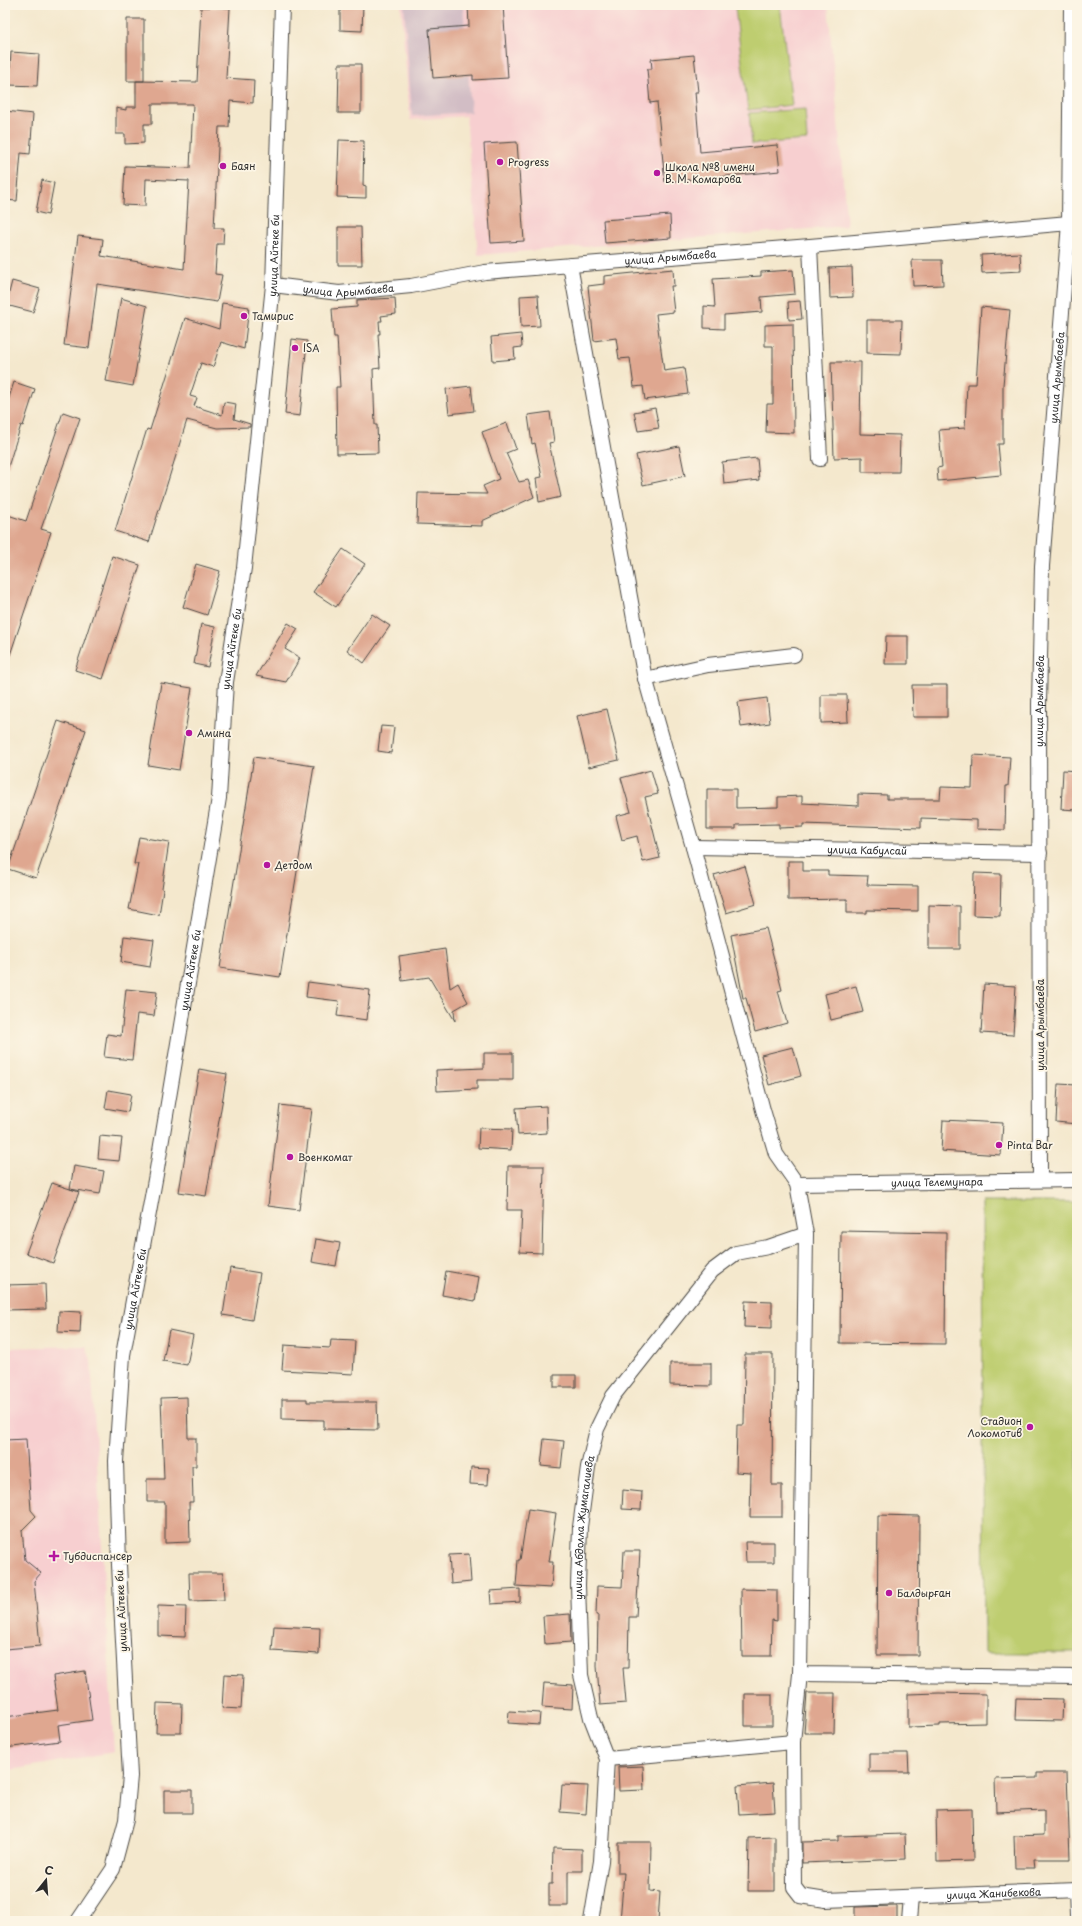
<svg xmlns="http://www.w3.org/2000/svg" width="1082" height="1926" viewBox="0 0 1082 1926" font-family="'Playpen Sans',sans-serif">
<rect width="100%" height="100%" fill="#fcf5e5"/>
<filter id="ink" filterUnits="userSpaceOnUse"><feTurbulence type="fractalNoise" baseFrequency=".025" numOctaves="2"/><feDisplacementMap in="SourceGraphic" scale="8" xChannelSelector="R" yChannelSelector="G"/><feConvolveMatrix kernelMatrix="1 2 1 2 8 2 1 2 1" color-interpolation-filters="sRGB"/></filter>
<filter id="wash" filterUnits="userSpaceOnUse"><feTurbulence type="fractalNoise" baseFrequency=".012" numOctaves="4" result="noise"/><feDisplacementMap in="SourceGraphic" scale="16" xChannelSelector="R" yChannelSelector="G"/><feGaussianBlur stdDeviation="0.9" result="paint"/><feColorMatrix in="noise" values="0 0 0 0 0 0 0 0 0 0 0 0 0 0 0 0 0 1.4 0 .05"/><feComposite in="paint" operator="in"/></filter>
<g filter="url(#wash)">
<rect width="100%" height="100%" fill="#f4e8cd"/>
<!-- built -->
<path fill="#f7cfd0" d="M401,5h427l19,221 -369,29 -12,-139 -56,4z
M86,1346l5,14 23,392 -109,19v-423z"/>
<!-- industrial -->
<path fill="#d2bdc5" d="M404,5h59l8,107 -59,4z"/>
<!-- green -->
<path fill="#becd6f" stroke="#747c4d" d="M761,5h19l12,100 -44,5 -13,-102z
M805,109l2,31 -55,4 -3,-31z
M982,1202h95v451h-93z"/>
<g id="blocks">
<!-- building -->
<path fill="#dfa790" d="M340,5h23l-1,26 -22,-1z
M468,5h35l5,73 -35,2v-5l-40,3 -4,-49 40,-3z
M201,7l29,1 -4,70 28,2 -1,23 -23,-2 -1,26h-10l-5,101h10l-1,16h-6l-2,30 7,1 -5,27 -120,-18 -8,64 -25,-3 14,-109 25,3 -2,17 83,13 5,-88 -43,-2 -1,27 -22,-1 2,-39 65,2 3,-64h-41v20h-8v19l-19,1v-10h-9v-26l10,2v-3h10v-26l61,1z
M127,19h17v62h-17z
M11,52l28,2 -2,32 -28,-1z
M694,55l4,37h-3l5,60 77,-7 3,26 -115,11 -8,-80 -7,1 -3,-34h5l-1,-10z
M339,64h22v49h-23z
M5,111l28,3 -3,40 -9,-1 -4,48 -12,-1z
M339,140l25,1 -1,44 3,1v12l-29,-1z
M517,142l7,99 -33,2 -7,-99z
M42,180l12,3 -6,32 -12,-3z
M670,215l1,23 -66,5 -2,-23z
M338,227h23l1,38h-24z
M1020,253l1,18 -39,2 -1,-18z
M912,260h30l1,25 -30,1z
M852,267l1,30 -23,1 -1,-30z
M673,269l1,17h-3l3,26 -18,2 8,57 20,-3 4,26 -43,6 -2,-14 -9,1 -4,-29 -11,1 -3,-21 -22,3 -6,-55 16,-2v-8z
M793,270l2,24 -34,3 1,15 -38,3v14l-20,-1v-22l11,1 -2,-28 48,-3v-4z
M12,281l28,8 -7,23 -27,-7z
M538,295l2,31 -19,1 -1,-31z
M121,298l26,8 -14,80 -27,-5z
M395,298l1,16 -15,2 1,5h-3l1,13h-2l2,34 -7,1 2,56h2l1,28 -41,1 -1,-67h4l-3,-50h-3l-2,-28 25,-2v-7z
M800,301l2,18 -13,1 -1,-18z
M222,303l27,4 -5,42 -23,-7 -8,25 -12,-4 -11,33 7,2 -3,8 28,9 2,-13 12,2 -2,15 16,5v3l-33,1 -30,-8 -38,122 -34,-11 32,-102 3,1 35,-112 34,11z
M981,307l29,3 -7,75v59h-5l3,31 -63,6 -1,-13 5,-1 -3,-37 26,-2 2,-44h9z
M867,320h35l-1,34 -34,-1z
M793,324l1,109 -28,-1 1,-28h6v-58h-8v-21z
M521,334l1,13 -8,1 1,11 -22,2 -2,-24z
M292,339l15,2 -7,75 -15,-2z
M831,362h30l-1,72 40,1 -1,37h-37v-15l-28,1z
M14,382l21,7 -12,37 -2,-1 -13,42 -3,-1v-56z
M471,386l3,25 -25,3 -3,-25z
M655,408l4,20 -21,3 -4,-19z
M63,412l17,6 -39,111 10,3 -44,132h-2v-150l21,7z
M550,412l4,30 -5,1 12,54 -22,5 -3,-24 6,-1 -7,-34 -3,1 -4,-29z
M507,423l9,26 -10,4 13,29 9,-2 6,17 -52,24v5l-65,-2 1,-31 69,1 -4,-8 16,-7 -17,-47z
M679,446l6,30 -42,9 -7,-30z
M757,458l2,22 -35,4 -2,-22z
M343,549l22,15 -29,43 -23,-15z
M112,556l28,9 -37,114 -28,-9z
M196,564l24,7 -13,44 -24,-8z
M372,614l18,12 -26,37 -17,-13z
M288,623l10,6 -13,20 15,9 -14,24 -30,-6z
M201,624l14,3 -7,40 -14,-3z
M886,636h22v28h-23z
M161,683l31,5 -13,82 -31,-5z
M912,685h35v32h-34z
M821,695h26l1,27 -27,1z
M767,698l3,25 -29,4 -3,-25z
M607,709l12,51 -30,7 -12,-51z
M58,721l28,9 -50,148 -28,-9z
M381,726l13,1 -3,26 -13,-2z
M973,755l37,2 -2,29h-2l-1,44 -28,-1v-9l-56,-2v10l-118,-4v3l-24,1v-4l-43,1v4h-29v-40h29v19l42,-1v-10l24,-1v7l56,3v-12l29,1v4h53l1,-12 31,1z
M254,757l60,9 -34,211 -60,-9z
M651,770l7,24 -13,3 15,61 -17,4 -6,-26 -15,4 -6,-24 15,-4 -10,-34z
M1063,770l14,1v39l-16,-1z
M139,837l30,5 -7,47 1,1 -4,25 -30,-6 9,-45h-4z
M788,861h15v10h25v4l40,1 -1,9 51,1v25l-51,-1v3h-20v-14l-59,1z
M745,866l11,38 -30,9 -12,-38z
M974,873l27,1 -1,42 -27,-1z
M929,905l31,1v43h-31z
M766,928l16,62 -4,1 9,32 -32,9 -9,-34h-3l-12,-63z
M124,936l30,4 -4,27 -29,-5z
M445,949l5,39 8,-5 10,19 -14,8 1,11 -26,-44 -27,4 -3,-25z
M308,982l62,8 -3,30 -30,-4 2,-15 -33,-4z
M984,984l32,2 -3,49 -32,-2z
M856,986l7,26 -32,8 -6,-26z
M126,989l31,3 -3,24 -17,-2 -5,46 -28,-3 3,-23 14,2z
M793,1047l8,29 -32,9 -8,-30z
M484,1053h29v27h-36v9l-40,2 -1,-21 48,-2z
M199,1069l28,5 -21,122 -27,-4z
M1058,1084l19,1v39l-21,-2z
M108,1090l23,4 -3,18 -23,-4z
M280,1105l32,4 -13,101 -31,-4z
M546,1106l1,27 -29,2 -2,-27z
M943,1120l60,3 -2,32 -60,-4z
M479,1128l33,1 -1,21 -33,-2z
M100,1136l22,2 -3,23 -21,-2z
M74,1166l30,5 -4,23 -30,-5z
M508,1166h36l-2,87 -22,-1 2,-42h-15z
M52,1183l27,9 -26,71 -27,-10z
M841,1231l105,2 -1,111 -105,-1z
M316,1239l24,4 -4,23 -24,-4z
M230,1268l30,5 -8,47 -29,-5z
M446,1271l33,6 -4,24 -33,-6z
M45,1284l1,25 -41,1v-25z
M745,1301l27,1v26l-28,-1z
M59,1311l22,1 -1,21 -22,-1z
M169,1330l24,5 -6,30 -24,-4z
M331,1340l24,1 -2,33 -71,-4 2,-25 46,3z
M745,1354h28l-1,131h10v32h-32l1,-44 -15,-1 1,-47h7z
M670,1363h41v23l-41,-1z
M554,1375h22v12h-22z
M187,1397l1,41h8v28h-4l1,36h-4l1,40 -25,1v-41h-18v-23h17l-3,-81z
M282,1399h25v3h70l1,28 -54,-1v-9l-42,-1z
M26,1439l5,71 5,6 -14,14 3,30 16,13 -7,8 6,65 -35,3v-209z
M544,1439l20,2 -3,27 -20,-2z
M471,1467l18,1 -1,17 -18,-1z
M623,1490l19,2 -1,18 -19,-1z
M528,1509l28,4 -7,49h4l-2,26 -35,-2 2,-26h2z
M878,1515l41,1 -1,139h-41z
M745,1542h29v20h-28z
M624,1551h16l-4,66h-7l-1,51h-5l3,35 -26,2 -3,-39 1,-51h-2l1,-29 25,1z
M469,1554l2,28 -20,2 -2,-29z
M189,1573h34l1,27 -34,1z
M520,1589v13l-29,2 -1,-13z
M741,1589l36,1v31l-5,-1 -1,36h-29z
M158,1606l28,1 -1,30 -27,-1z
M570,1614l1,28 -26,2 -2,-28z
M274,1626l46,2 -1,26 -47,-3z
M85,1671l7,49 -34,5 2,16 -55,7v-31l53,-7 -5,-34z
M224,1674l19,1 -2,34 -19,-1z
M544,1683l29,2 -1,24 -30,-2z
M807,1693h28l-1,40h-30z
M939,1693l47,1v29l-46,1v2l-32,1v-33z
M745,1694h27v32h-27z
M1016,1698l47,1 -1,22 -47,-1z
M157,1703l25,1 -1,29h-25z
M509,1711l31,2 -1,12 -31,-2z
M869,1753h39l1,19h-40z
M643,1766l1,24 -25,1 -1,-24z
M1037,1773h30l3,86h-36l1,9h-20l-1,-32 30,-1v-25l-48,2 -1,-33 42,-1z
M773,1783l2,29 -36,2 -2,-28z
M562,1785l26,1 -2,28 -26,-2z
M164,1790h28v23h-28z
M972,1809l1,52 -36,1 -1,-52z
M905,1834l1,25 -104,4v-21l36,-1v-5z
M775,1837v54h-27l1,-53z
M618,1842h33l-1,49 10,1 -2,29h-38l4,-48h-6z
M553,1848l29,1v22h-14v35h-19v-22h3z
M897,1906v15h-42v-14z"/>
</g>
</g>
<g filter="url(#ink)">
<use href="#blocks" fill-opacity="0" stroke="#494743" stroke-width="1"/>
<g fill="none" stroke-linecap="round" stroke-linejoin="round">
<defs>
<g id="street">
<path d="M810,246l10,213"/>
<path d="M570,265l74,409 49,173 70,263 13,44 21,30 9,50 -6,440 277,3"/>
<path id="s1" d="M273,285l66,8 72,-7 74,-14 325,-26 259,-23"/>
<path d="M645,679l63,-14 86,-10"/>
<path id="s2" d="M693,847l347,6"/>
<path id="s3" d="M1040,1180l-1,-476 3,-138 27,-343 2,-218"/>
<path id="s4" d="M797,1184l280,-4"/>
<path id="s5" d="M800,1674l-7,68 1,145 7,9 25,4 251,-10"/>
<path d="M607,1759l186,-17"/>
<path d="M1076,1890l1,26"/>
<path id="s6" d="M78,1921l35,-52 13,-49 4,-44 -11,-211 -3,-104 7,-106 34,-186 62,-371 7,-116 18,-114 29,-283 9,-280"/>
<path id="s7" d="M591,1921l10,-60 6,-102 -16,-41 -10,-43 -3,-90 2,-58 8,-60 9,-38 16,-33 99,-125 24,-18 32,-6 38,-13"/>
<path d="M909,1921l2,-24"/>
</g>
</defs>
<!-- street casing -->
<use href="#street" stroke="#494743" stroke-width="16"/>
<!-- street -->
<use href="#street" stroke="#fff" stroke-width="14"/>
</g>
</g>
<!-- markers -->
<g fill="#b5179e" stroke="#fcf5e5" stroke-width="1.5">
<circle cx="500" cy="162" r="4"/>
<circle cx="223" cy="166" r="4"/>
<circle cx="657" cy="173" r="4"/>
<circle cx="244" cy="316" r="4"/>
<circle cx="295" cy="348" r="4"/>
<circle cx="189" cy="733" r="4"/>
<circle cx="267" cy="865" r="4"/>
<circle cx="999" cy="1145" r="4"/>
<circle cx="290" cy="1157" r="4"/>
<circle cx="1030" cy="1427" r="4"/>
<path d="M52 1550h4v4h4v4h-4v4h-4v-4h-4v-4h4z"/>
<circle cx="889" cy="1593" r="4"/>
</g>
<g text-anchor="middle" stroke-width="3.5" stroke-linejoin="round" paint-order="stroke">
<!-- poi labels -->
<g font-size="10" fill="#2b2b2b" stroke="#fcf5e5" text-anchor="start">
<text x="508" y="166">Progress</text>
<text x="231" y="170">Баян</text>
<text x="665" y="171">Школа №8 имени<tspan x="665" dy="12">В. М. Комарова</tspan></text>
<text x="252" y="320">Тамирис</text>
<text x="303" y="352">ISA</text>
<text x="197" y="737">Амина</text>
<text x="275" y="869">Детдом</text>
<text x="1007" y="1149">Pinta Bar</text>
<text x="298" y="1161">Военкомат</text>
<text x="1022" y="1425" text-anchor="end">Стадион<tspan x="1022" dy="12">Локомотив</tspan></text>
<text x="63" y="1560">Тубдиспансер</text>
<text x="897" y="1597">Балдырған</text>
</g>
<!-- street labels -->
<g font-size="10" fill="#2b2b2b" stroke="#fcf5e5">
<text dy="4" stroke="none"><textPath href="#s6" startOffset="1690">улица Айтеке би</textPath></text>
<text dy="4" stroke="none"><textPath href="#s1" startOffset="400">улица Арымбаева</textPath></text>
<text dy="4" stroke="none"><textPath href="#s1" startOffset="76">улица Арымбаева</textPath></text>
<text dy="4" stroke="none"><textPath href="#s3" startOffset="803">улица Арымбаева</textPath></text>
<text dy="4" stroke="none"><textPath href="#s6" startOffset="1294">улица Айтеке би</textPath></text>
<text dy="4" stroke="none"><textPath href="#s3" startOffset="479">улица Арымбаева</textPath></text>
<text dy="4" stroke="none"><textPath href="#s2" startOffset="174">улица Кабулсай</textPath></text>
<text dy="4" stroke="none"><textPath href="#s6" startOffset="970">улица Айтеке би</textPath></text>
<text transform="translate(1040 1025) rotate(-90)" y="4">улица Арымбаева</text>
<text dy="4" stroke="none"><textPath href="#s4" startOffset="140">улица Телемунара</textPath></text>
<text dy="4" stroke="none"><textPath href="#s6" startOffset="646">улица Айтеке би</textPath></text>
<text dy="4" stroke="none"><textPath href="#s7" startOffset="399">улица Абдолла Жумагалиева</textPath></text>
<text transform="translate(121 1611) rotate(-93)" y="4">улица Айтеке би</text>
<text dy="4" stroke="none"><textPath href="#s5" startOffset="418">улица Жанибекова</textPath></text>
</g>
</g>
<!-- margin -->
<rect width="1082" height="1926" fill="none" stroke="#fcf5e5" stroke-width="20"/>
<!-- north arrow -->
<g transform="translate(46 1880) rotate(17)" stroke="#fcf5e5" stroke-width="3" paint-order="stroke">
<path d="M0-3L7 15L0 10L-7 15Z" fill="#2b2b2b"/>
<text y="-6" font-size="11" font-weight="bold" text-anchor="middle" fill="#2b2b2b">С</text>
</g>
</svg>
